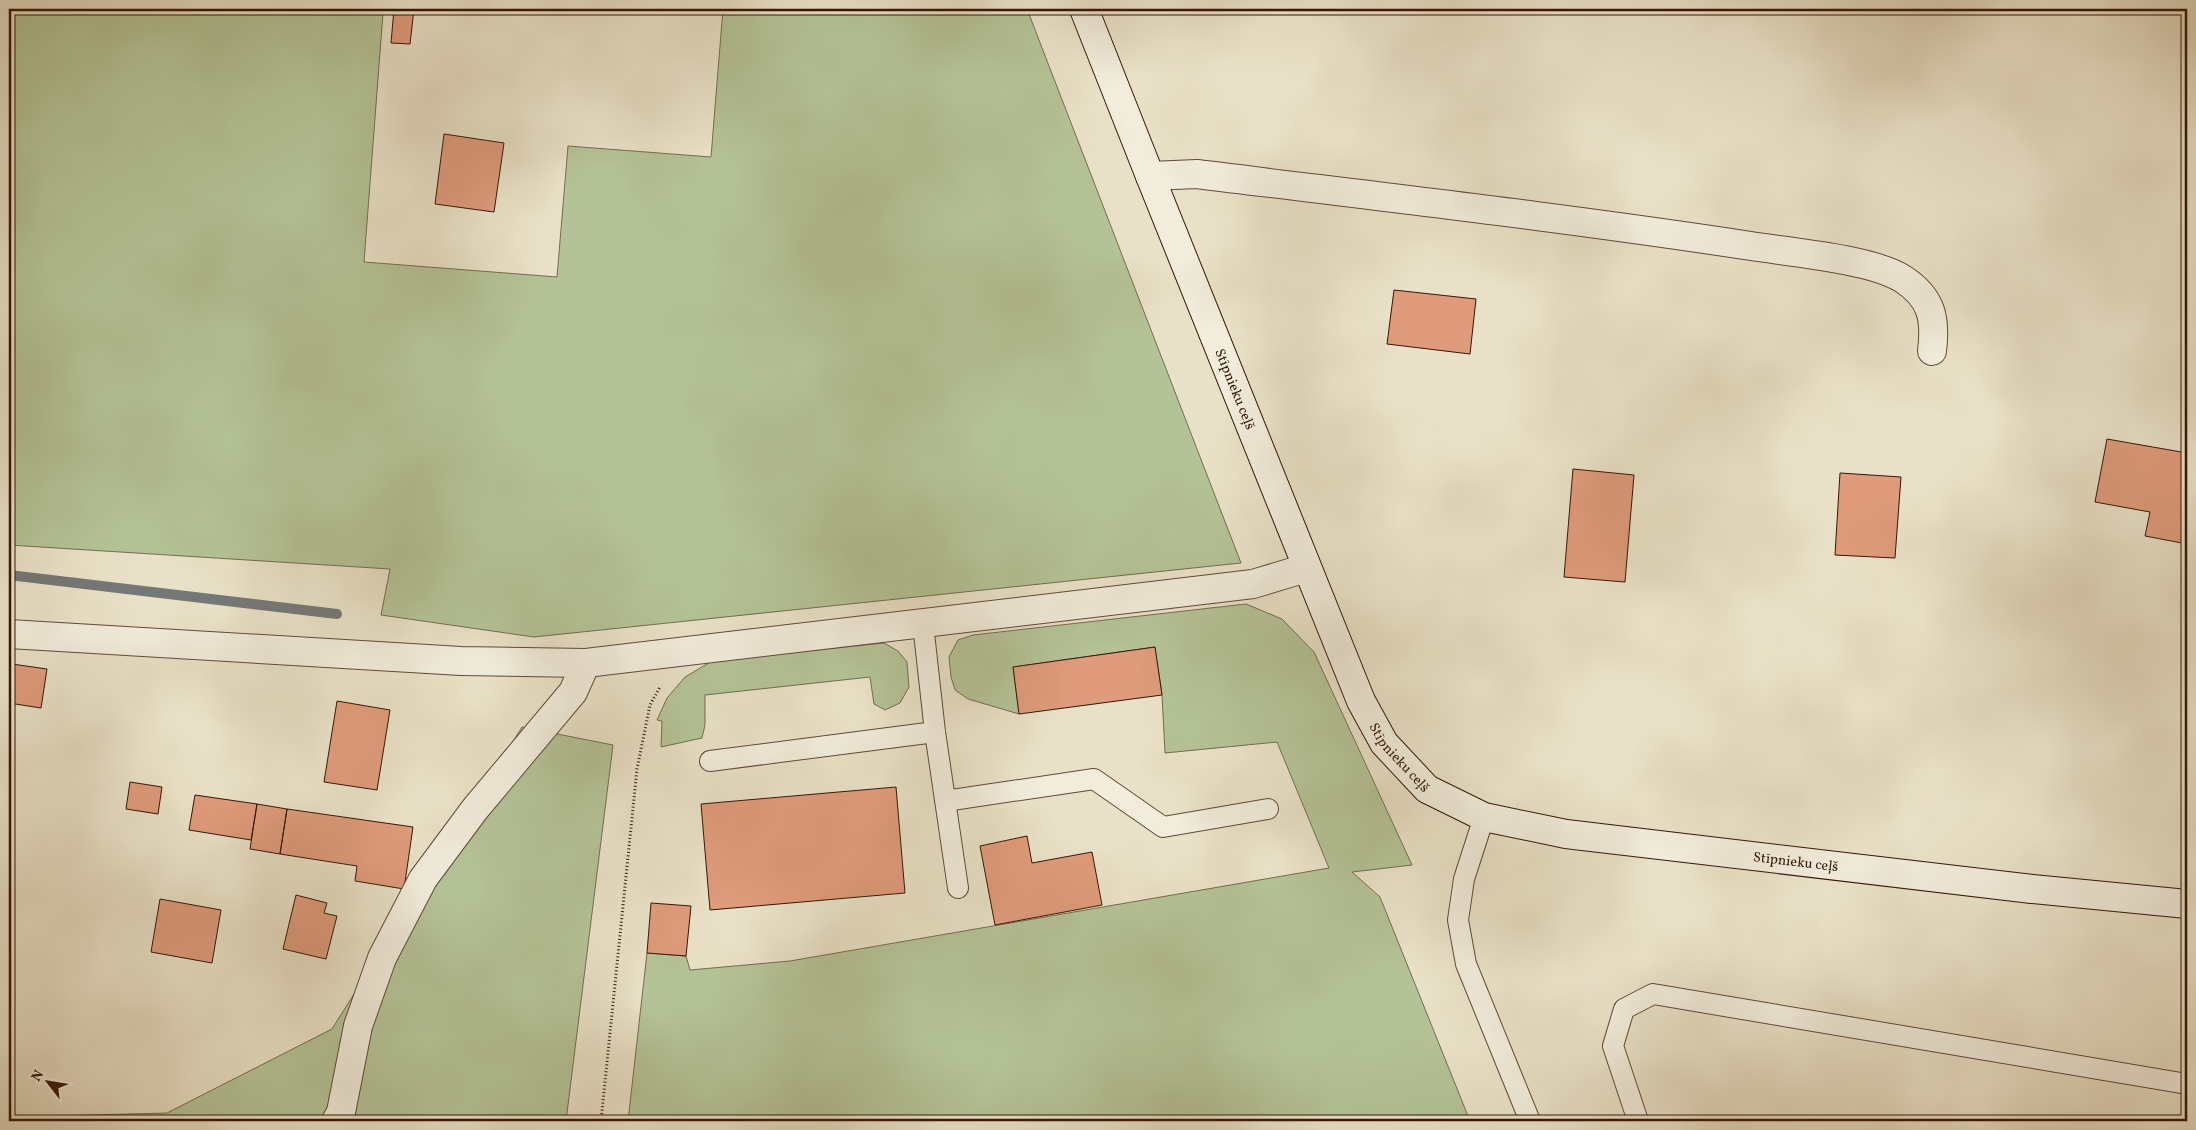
<svg xmlns="http://www.w3.org/2000/svg" width="2196" height="1130" viewBox="0 0 2196 1130" font-family="Vollkorn,serif">
<rect width="100%" height="100%" fill="#e9e1c7"/>
<filter id="stains"><feTurbulence type="fractalNoise" baseFrequency=".004" numOctaves="4"/><feColorMatrix values="0 0 0 0 .2 0 0 0 0 .09 0 0 0 0 .02 0 0 0 .5 -.17"/></filter>
<radialGradient id="worn" r=".72"><stop offset=".6" stop-color="#630" stop-opacity="0"/><stop offset="1" stop-color="#630" stop-opacity=".3"/></radialGradient>
<!-- green -->
<path fill="#b4c397" stroke="#746c4f" d="M9,9h327l47,4 -19,249 193,15 11,-131 143,11 12,-148h304l214,554 -707,74 -153,-22 9,-46 -381,-24z
M1246,604l36,15 32,33 98,213 -60,7 28,25 90,224h-842l19,-168 39,3 4,14 100,-9 539,-93 -52,-126 -112,11 -3,-58 -7,-48 -142,20 6,47 -51,-15 -13,-9 -4,-13 -2,-20 9,-17 15,-5z
M884,643l14,8 9,11 2,25 -9,16 -15,7 -11,-6 -4,-27 -165,18v30l-3,13 -41,9 1,-26 -5,-1 10,-22 18,-21 27,-16z
M522,727l91,18 -47,376h-557v-4l158,-4 165,-84z"/>
<g fill="none" stroke-linecap="round" stroke-linejoin="round">
<!-- stream -->
<path stroke="#747877" stroke-width="10" d="M9,575l328,39"/>
</g>
<!-- building -->
<path fill="#df9b7b" stroke="#341607" d="M394,9h20l-4,35 -19,-1z
M444,134l60,9 -10,69 -59,-8z
M1394,290l82,9 -6,55 -83,-10z
M2107,439l80,14v91l-42,-8 5,-24 -55,-10z
M1573,469l61,6 -9,107 -61,-5z
M1840,473l61,4 -6,81 -60,-3z
M1155,647l7,48 -143,19 -6,-47z
M12,664l35,5 -6,39 -32,-5z
M337,701l53,9 -13,80 -53,-8z
M130,782l32,5 -4,27 -32,-5z
M896,787l9,106 -195,17 -9,-106z
M195,795l62,9 -6,36 -62,-10z
M257,804l30,5 -7,45 -30,-5z
M287,809l126,18 -9,62 -49,-8 2,-15 -77,-12z
M1027,836l5,27 60,-11 10,53 -107,20 -15,-79z
M296,895l31,8 -3,10 13,3 -11,43 -43,-10z
M160,899l61,11 -9,53 -61,-11z
M651,903l40,3 -5,50 -39,-3z"/>
<g fill="none" stroke-linecap="round" stroke-linejoin="round">
<defs>
<path id="lane" d="M923,624l12,108 23,156
M710,761l225,-29
M945,801l149,-22 69,48 105,-18
M1484,817l-20,62 -6,41 8,44 64,157
M1638,1121l-25,-75 11,-37 29,-15 534,90"/>
<path id="street" d="M1150,176l47,-2c185,23 370,44 554,72 38,6 121,13 152,33 29,19 33,40 29,72
M9,634l452,27 125,2 667,-79 53,-16
M336,1121l5,-9 17,-86 24,-68 41,-79 52,-70 98,-117 13,-29"/>
<g id="secondary">
<path id="s1" d="M1084,9l66,167 211,525 23,42 43,46 57,28 82,17 466,55 155,15"/>
</g>
</defs>
<!-- lane casing -->
<use href="#lane" stroke="#614937" stroke-width="22"/>
<!-- street casing -->
<use href="#street" stroke="#614937" stroke-width="30"/>
<!-- secondary casing -->
<use href="#secondary" stroke="#341607" stroke-width="30"/>
<!-- path -->
<path stroke="#341607" stroke-width="3" stroke-dasharray="1 2.5" stroke-linecap="butt" d="M601,1121l36,-352 13,-64 10,-18"/>
<!-- lane -->
<use href="#lane" stroke="#f1ecdb" stroke-width="20"/>
<!-- street -->
<use href="#street" stroke="#f1ecdb" stroke-width="28"/>
<!-- secondary -->
<use href="#secondary" stroke="#f1ecdb" stroke-width="28"/>
</g>
<g text-anchor="middle" stroke-width="4" stroke-linejoin="round" paint-order="stroke">
<!-- street labels -->
<g font-size="14" fill="#341607" stroke="#f1ecdb">
<text dy="5" stroke="none"><textPath href="#s1" startOffset="409">Stīpnieku ceļš</textPath></text>
<text dy="5" stroke="none"><textPath href="#s1" startOffset="814">Stīpnieku ceļš</textPath></text>
<text dy="5" stroke="none"><textPath href="#s1" startOffset="1235">Stīpnieku ceļš</textPath></text>
</g>
</g>
<!-- margin -->
<rect width="2196" height="1130" fill="none" stroke="#e9e1c7" stroke-width="30"/>
<rect x="10" y="10" width="2176" height="1110" fill="none" stroke="#341607" stroke-width="2.5"/>
<rect x="15" y="15" width="2166" height="1100" fill="none" stroke="#341607"/>
<!-- north arrow -->
<g transform="translate(48 1082) rotate(301)" stroke="#f1ecdb" stroke-width="4" paint-order="stroke">
<path d="M0-4L9 19L0 12L-9 19Z" fill="#341607"/>
<text y="-8" font-size="14" font-weight="bold" text-anchor="middle" fill="#341607">N</text>
</g>
<rect width="100%" height="100%" filter="url(#stains)"/>
<rect width="100%" height="100%" fill="url(#worn)"/>
</svg>
